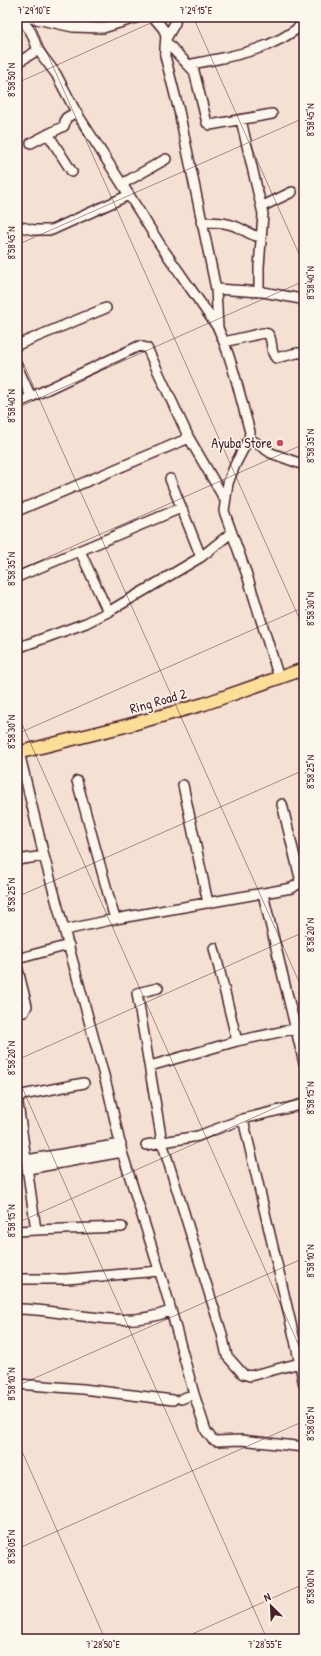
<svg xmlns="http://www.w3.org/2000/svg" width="321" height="1656" viewBox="0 0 321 1656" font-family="'Patrick Hand',sans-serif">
<rect width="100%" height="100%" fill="#f4e1d3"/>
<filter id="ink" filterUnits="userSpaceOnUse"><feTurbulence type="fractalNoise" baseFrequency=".025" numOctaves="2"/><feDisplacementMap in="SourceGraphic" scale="8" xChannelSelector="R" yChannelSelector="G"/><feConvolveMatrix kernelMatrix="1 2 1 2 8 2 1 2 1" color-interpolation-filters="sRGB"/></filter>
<g filter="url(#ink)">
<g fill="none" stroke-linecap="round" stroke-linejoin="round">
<defs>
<path id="minor" d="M20,17l11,15 7,18 18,24 20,38 53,83 32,51 57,82c15,33 22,69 32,104l-1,6 -14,27 -7,18 -4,28 23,64 32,103
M27,17l46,10 30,1 36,-11
M153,17c19,20 11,16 12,39l14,55 37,178 2,39
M167,37l8,-14 1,-6
M166,42l28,29 13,52 3,2 62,-11
M17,63l21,-13
M187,65c40,-8 86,-14 117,-42
M241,120l22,94 -4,53v25
M48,134l24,38
M31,143l33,-17 2,-8 10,-6
M122,184l44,-25
M263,206l29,-14
M201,222c12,0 25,0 36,5 8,3 14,9 24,10
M17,226l17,4h18l77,-35
M216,289l47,3 38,7 3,3
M224,342l39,-9 5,1c6,7 1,17 8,24l21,-5h7
M17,345l89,-37
M17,366l14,31 108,-51 8,2 42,90 36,62
M17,403l14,-6
M249,438l22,15 33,12
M170,479l31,78
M17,511l172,-73
M80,551l28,61
M17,577l164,-69
M17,648l69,-25 22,-11 93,-55 30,-24
M19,752l25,104 65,238 13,58 44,140 28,102 12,37 6,8 4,2 25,-1 63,7
M77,781l38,138
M183,785l25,118
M17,860l27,-4
M263,894l41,169
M65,930l50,-11 177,-31 7,-5 1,-5 -18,-74
M214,948l23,93
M17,959l52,-14
M17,966l10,40 -3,6 -7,1
M158,988l-21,5 25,149 60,192 5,22 16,18 7,2 54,-14
M150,1066l87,-25 57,-12
M17,1096l67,-13
M17,1097l19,133 -19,1
M243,1119l53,226 8,40
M146,1145l52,-9 45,-17 61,-15
M26,1160l95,-16
M28,1169l94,-17
M36,1230l86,-3
M17,1279h50l92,-8
M17,1309c51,0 105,22 153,2
M17,1384l66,5 90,11
M181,1399l13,-5"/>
<path id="major" d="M17,753l112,-28 75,-21 100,-35"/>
</defs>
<!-- minor casing -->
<use href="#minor" stroke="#4a1f2b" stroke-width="12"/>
<!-- major casing -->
<use href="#major" stroke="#4a1f2b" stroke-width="15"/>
<!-- minor -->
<use href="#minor" stroke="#fbf7ec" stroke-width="9"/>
<!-- major -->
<use href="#major" stroke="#fcde96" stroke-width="12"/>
</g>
</g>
<!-- ticks -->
<path fill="none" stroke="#4a1f2b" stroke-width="1" stroke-opacity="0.45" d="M31,17l273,612M193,17l111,248M17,83l147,-66M17,245l287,-127M17,349l287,644M17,408l287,-127M17,571l287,-127M17,713l287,644M17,734l287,-127M17,897l287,-127M17,1060l287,-128M17,1076l250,563M17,1223l287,-128M17,1386l287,-128M17,1440l88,199M17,1549l287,-128M181,1639l123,-55"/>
<!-- markers -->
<circle fill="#d1495b" stroke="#fbf7ec" stroke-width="1.5" cx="280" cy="443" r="4"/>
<g text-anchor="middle" stroke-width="3" stroke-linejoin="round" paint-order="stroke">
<!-- poi labels -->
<g font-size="14" fill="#4a1f2b" stroke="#fbf7ec" text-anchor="end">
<text x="272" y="448">Ayuba Store</text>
</g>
<!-- street labels -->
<g font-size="14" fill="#4a1f2b" stroke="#fbf7ec">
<text transform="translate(158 701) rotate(-16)" y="5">Ring Road 2</text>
</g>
</g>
<!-- margin -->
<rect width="321" height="1656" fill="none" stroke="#fbf7ec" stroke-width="44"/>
<!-- north arrow -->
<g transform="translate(271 1606) rotate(336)" stroke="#fbf7ec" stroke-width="3" paint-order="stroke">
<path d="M0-3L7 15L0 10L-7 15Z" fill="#4a1f2b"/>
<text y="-6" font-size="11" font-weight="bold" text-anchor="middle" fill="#4a1f2b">N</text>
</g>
<rect x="22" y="22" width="277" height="1612" fill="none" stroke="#4a1f2b" stroke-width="1.5"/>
<g font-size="10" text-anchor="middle" fill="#4a1f2b">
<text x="34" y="14">7°29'10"E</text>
<text x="196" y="14">7°29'15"E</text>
<text transform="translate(11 80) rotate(-90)" y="4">8°58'50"N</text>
<text transform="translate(310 120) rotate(-90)" y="4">8°58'45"N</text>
<text transform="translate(11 243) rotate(-90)" y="4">8°58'45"N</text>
<text transform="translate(310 283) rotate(-90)" y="4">8°58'40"N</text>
<text transform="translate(11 406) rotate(-90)" y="4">8°58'40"N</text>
<text transform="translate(310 446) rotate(-90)" y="4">8°58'35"N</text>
<text transform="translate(11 569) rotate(-90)" y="4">8°58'35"N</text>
<text transform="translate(310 609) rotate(-90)" y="4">8°58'30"N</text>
<text transform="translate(11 732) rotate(-90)" y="4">8°58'30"N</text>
<text transform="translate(310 772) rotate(-90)" y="4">8°58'25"N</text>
<text transform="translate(11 895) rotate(-90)" y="4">8°58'25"N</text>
<text transform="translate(310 935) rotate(-90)" y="4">8°58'20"N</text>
<text transform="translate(11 1058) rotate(-90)" y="4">8°58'20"N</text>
<text transform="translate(310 1098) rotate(-90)" y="4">8°58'15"N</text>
<text transform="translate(11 1221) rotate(-90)" y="4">8°58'15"N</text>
<text transform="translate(310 1261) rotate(-90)" y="4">8°58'10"N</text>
<text transform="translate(11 1384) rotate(-90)" y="4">8°58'10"N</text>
<text transform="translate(310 1424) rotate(-90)" y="4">8°58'05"N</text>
<text transform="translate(11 1547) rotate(-90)" y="4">8°58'05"N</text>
<text transform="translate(310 1587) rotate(-90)" y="4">8°58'00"N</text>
<text x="103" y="1648">7°28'50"E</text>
<text x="265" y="1648">7°28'55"E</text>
</g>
</svg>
